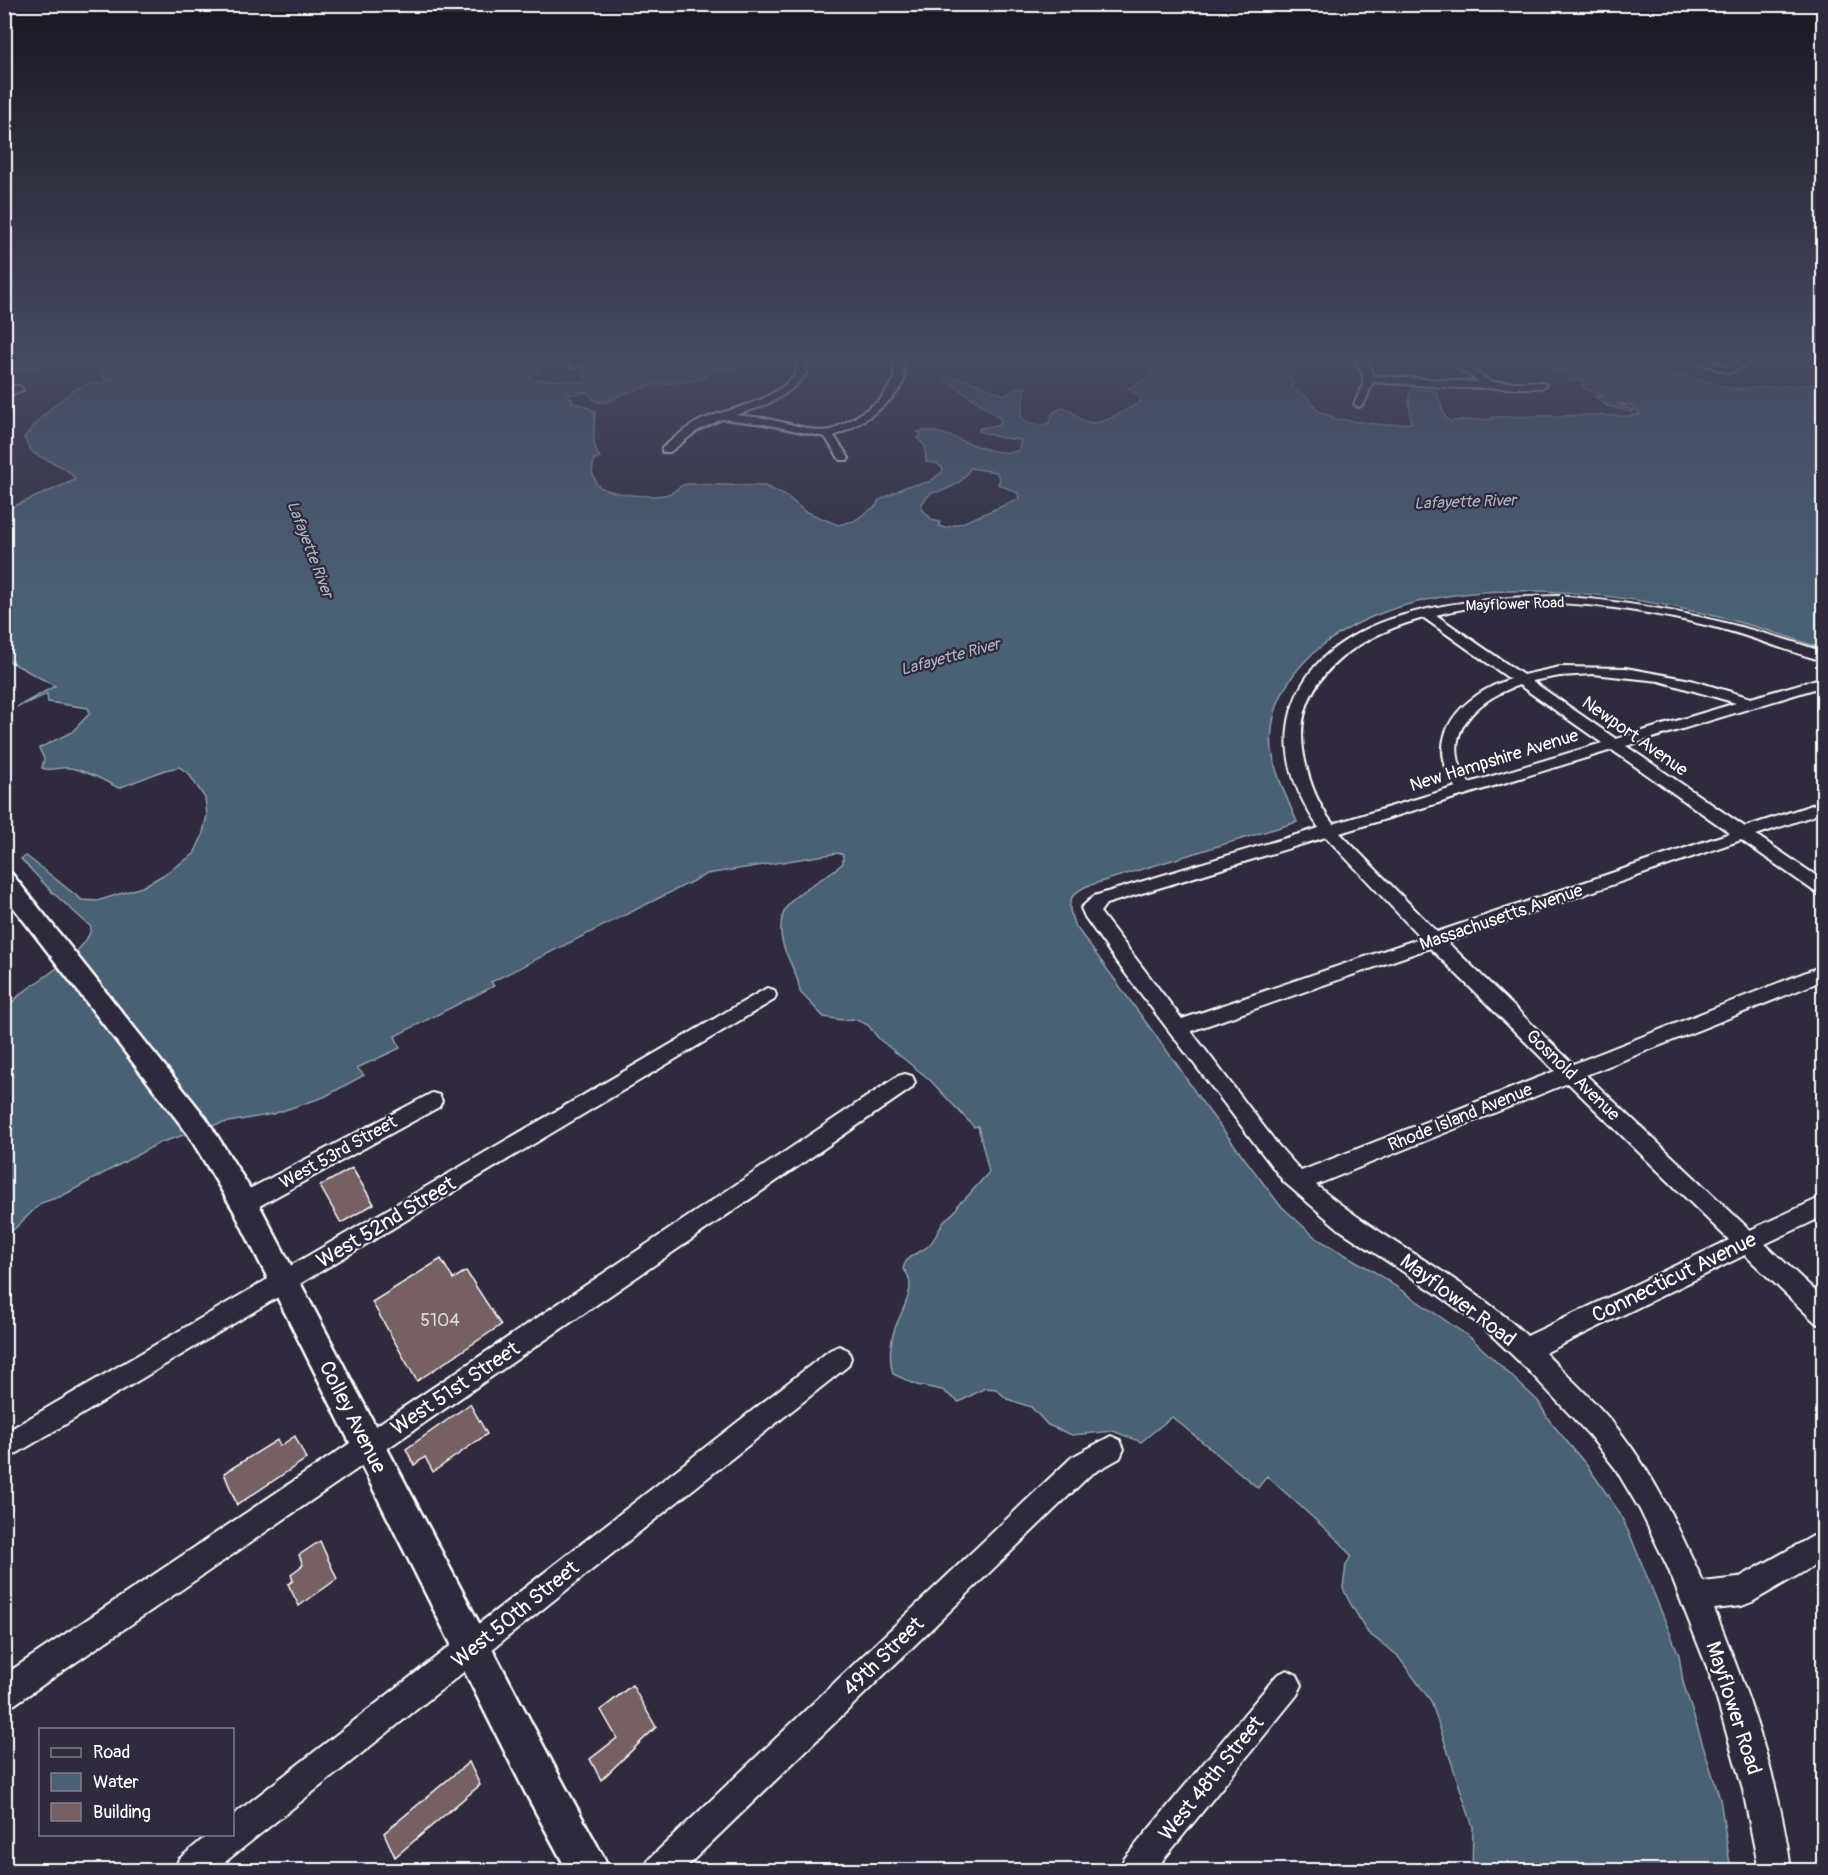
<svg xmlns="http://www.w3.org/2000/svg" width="1828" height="1875" viewBox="0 0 1828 1875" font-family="Pangolin,sans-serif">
<rect width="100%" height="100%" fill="#2f2a3d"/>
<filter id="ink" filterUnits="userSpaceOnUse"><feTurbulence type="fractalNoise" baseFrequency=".0167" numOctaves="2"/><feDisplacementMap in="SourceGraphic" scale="12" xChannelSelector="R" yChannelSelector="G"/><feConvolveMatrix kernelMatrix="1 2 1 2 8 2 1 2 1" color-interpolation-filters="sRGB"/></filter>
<g filter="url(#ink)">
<!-- water -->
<path fill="#4a6075" stroke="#92a0ac" stroke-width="1.5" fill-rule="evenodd" d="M5,356h538l-2,14 -13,9 55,3 7,-2 -5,-3 -2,-11 7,-10h36l-12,12h78l38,-3 2,3 -19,1 -6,3 -2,5 -10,4 -39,3 -36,11c-7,6 -13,8 -23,7l-10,-10 -20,3 6,5 -2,2 14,4 10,6c0,18 -5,29 5,46l-6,1 -2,13 5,13c14,10 58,14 74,8 8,-3 7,-8 16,-9l78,2 23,11 16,14 34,14 16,-4 23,-16 1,-4 27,-14 24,-5 13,-10 1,-3 -6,-6 -11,-1 -1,-16 -8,-8 5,-3 -4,-3c28,-7 65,27 100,19l3,-10 -1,-1 -22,-3 -19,-6 1,-3 20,-3 1,-5 -6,-6 -49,-34 2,-3 18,3 39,15 9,-4 1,-4h10l-4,29 4,5 14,5 10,-3 4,-10 10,-6c8,2 12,9 19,13 19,10 43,-11 59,-18l-1,-5 -12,-9 21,-10 7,-22h109l10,5h-3l1,3 11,6 10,12 -3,4 18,13 9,12 19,8 46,6 28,-2 -2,-27 3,-8 24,3 10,28 4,2 42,-2v-2c34,-1 67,-1 101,-2 16,0 31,3 47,-1l-9,-9 -13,-1 15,6 -1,2 -25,-6 -13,-10h9l-20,-8 1,-6 -6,-2 -7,1 -3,-3 4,-1 -29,-14v-7l92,1 32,15 67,17 89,-5v265c-135,-50 -370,-98 -496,-7 -34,25 -60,63 -55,108 3,25 16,50 25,72l-210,64c-20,9 -20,19 -13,38l104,142 21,32 80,106 37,34 57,33 98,67 67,63 11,19 40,48 30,44 11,23 49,120 4,27 37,117 11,71h-259l1,-43 -42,-126 -34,-46 -29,-22 -19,-32 -6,-13 3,-23 5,-9 -10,-13 -74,-67 -9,12 -86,-71 -31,25 -28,-11 -41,4 -24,-10 -17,-18 -24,-8 -11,-10 -11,-1 -26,14 -17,-12 -25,-5 -24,-11c-4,-14 -3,-29 1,-43 5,-17 27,-46 9,-62 4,-15 13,-14 24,-22 9,-7 12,-21 20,-29 6,-5 9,-6 12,-15l6,-4 24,-27 -11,-46 -4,1 -45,-48 -50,-40 -11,-14 -14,-6 -12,1 -18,-3 -24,-25c-1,-19 -15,-34 -18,-52 -9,-46 33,-51 61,-77v-8l-5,-2 -131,21 -216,108 3,4 -99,50 5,12 -43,20 7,7 -40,22 -51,17 -55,10 -59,19 -97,53 -21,7 -36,35v-227c6,-7 12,-15 20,-20 17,-13 65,-42 66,-64l-39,-35 -31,-33 5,-3 3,2 53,42 15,1 45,-14 21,-12 31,-21 8,-17 5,-22 -2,-17 -16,-24 -10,-7 -14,3 -46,18c-16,-8 -32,-17 -49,-20 -11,-2 -18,4 -28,0l2,-9 -5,-11 33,-16 18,-19 -2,-5 -40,-6 -1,-8 -30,13 38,-21 -50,-27v-149l70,-30c-4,-12 -29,-20 -40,-26 -5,-3 -8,-10 -11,-16 13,-17 41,-47 62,-53 9,-2 21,-1 28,-6h-10l1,-8 -13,-8 3,-5 -3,-1 -87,15zM970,468l26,4 4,7 -2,5 20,9 1,6 -57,24 -17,5 -6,-2 1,-4 -8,-2 -10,-11v-6l9,-10c16,-2 33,-10 39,-25z"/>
<!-- building -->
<path fill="#766064" stroke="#fff" stroke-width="1.5" d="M352,1168l22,36 -33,19 -21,-37z
M441,1259l12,20 13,-8 35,54 -84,56 -45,-79z
M470,1404l17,30 -54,38 -8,-15 -11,8 -8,-16z
M295,1436l11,23 -69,46 -13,-32 53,-33 3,6z
M320,1541l17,38 -38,27 -11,-22 5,-3 -2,-7 12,-9 -4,-10z
M632,1685l24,42 -55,53 -11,-21 27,-21 -16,-28z
M469,1762l11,23 -85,72 -11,-24z"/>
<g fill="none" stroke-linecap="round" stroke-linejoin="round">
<defs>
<path id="minor" d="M547,356h22l-18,4z
M580,356h10l-13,11h-6v-4z
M797,356h8l1,18c-19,24 -42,33 -71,41l29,3 55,13 12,-1 23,-12 26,-18 14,-20v-24h8c1,7 3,18 2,24 -7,22 -49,48 -70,56l15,22 -1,2h-8l-15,-23 -61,-13 -42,-5 -25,12 -27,21h-8v-4c13,-10 24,-21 39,-28 36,-15 67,-15 95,-46z
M1351,356h9l11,13 2,7 106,6 -39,-26h11l40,26h50l5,3 -5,3h-82l-86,-6 -9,22 -5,3 -5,-3c12,-23 14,-27 -3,-48z
M1680,356h14l34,11 25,-11h12l-36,17z
M13,386h6l4,4 -19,7v-6l8,-2z
M1557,596c94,7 178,26 267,56v9c-36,-9 -70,-24 -106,-33 -89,-22 -191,-37 -282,-13l87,60 37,-8 66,1 65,12 60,18 73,-21v9l-198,60 119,81 79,-26v11l-68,23 68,46v15l-6,-2 -77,-54 -294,102 126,122 251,-99v15l-238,95 164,155 74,-34v20l-59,28 59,55v27l-8,-3 -71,-68 -200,98c25,26 54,51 76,80 35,45 59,98 82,149l35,-4 86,-48v30l-72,42 -10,4 -28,3c34,83 66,172 77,261h-32l-16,-80 -34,-118 -41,-104 -28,-58 -25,-42 -26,-33 -61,-65 -44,-42 -47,-34 -97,-64 -56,-48 -168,-221 -31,-44 -4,-9 13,-12 225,-68c-24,-35 -39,-74 -28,-116 28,-104 178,-114 266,-116zM1424,618l86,61c-47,16 -89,56 -54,108l-123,37c-15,-19 -23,-40 -28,-63 -18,-80 51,-125 119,-143zM1593,674l66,7 77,22 -120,36 -84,-58 28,-5zM1519,685l83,58 -133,40c-32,-48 7,-83 50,-98zM1612,750l118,83 -293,99 -97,-99zM1326,837l95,101 -239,81 -82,-107 6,-8zM1430,948l125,123 -254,100 -24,-27 -86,-113zM1568,1083l161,157 -202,96c-63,-60 -145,-95 -211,-151z
M767,988l7,2 2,5 -2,5 -770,461v-28z
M905,1074l7,2 3,6 -3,6 -897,616 -11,4v-33l894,-599z
M432,1093l7,2 3,6 -3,6 -187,103 -8,3 -8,-3 -3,-7 3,-7z
M839,1346l9,4 3,8 -3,8 -633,504h-41l5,-11 30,-25h23v-18l598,-466z
M1111,1436l9,4 4,9 -4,9 -30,17 -407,395h-39l5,-11 423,-402z
M1287,1670l10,5 5,10 -5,10 -142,175h-36l5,-11 153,-184z"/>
<path id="major" d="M1813,356h11v5z
M4,872l8,2 194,244 48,77 299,569 50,92 6,14h-42l-42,-78 -291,-581 -46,-77 -184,-239z"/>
</defs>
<!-- minor casing -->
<use href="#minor" stroke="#fff" stroke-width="4"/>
<!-- major casing -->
<use href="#major" stroke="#fff" stroke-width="5"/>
<!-- minor -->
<use href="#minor" fill="#2f2a3d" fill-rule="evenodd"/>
<!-- major -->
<use href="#major" fill="#2f2a3d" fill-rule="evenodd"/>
</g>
</g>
<!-- sky -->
<linearGradient id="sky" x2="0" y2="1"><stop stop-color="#1a1722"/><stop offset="0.58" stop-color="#474a62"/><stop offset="1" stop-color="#474a62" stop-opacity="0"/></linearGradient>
<rect width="1828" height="619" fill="url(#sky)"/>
<g text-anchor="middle" stroke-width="4.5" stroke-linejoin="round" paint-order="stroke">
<!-- far-street labels -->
<g font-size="15" fill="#fff" stroke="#2f2a3d">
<text transform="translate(1515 604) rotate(-2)" y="5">Mayflower Road</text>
</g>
<!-- far-water labels -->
<g font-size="16" font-style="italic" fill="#aeb7c1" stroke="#2f2a3d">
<text transform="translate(1465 501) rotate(-2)" y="6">Lafayette River</text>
<text transform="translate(311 549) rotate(69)" y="6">Lafayette River</text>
<text transform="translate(950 656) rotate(-15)" y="6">Lafayette River</text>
</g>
<!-- street labels -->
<g font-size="18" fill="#fff" stroke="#2f2a3d">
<text transform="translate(1635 736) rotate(35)" y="6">Newport Avenue</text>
<text transform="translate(1494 760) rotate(-17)" y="6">New Hampshire Avenue</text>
<text transform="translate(1501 917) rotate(-19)" y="6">Massachusetts Avenue</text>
<text transform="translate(1573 1075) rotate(44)" y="6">Gosnold Avenue</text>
<text transform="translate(1460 1117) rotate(-22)" y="6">Rhode Island Avenue</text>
<text transform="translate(338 1152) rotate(-29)" y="6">West 53rd Street</text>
</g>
<!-- near-number labels -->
<g font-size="18" fill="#ddd7d8">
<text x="440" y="1326">5104</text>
</g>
<!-- near-street labels -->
<g font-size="21" fill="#fff" stroke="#2f2a3d">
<text transform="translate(386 1222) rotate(-31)" y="7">West 52nd Street</text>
<text transform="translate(1674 1277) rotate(-26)" y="7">Connecticut Avenue</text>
<text transform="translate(1458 1300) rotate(37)" y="7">Mayflower Road</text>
<text transform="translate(455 1388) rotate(-34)" y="7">West 51st Street</text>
<text transform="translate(353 1417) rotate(63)" y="7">Colley Avenue</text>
<text transform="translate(515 1614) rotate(-39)" y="7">West 50th Street</text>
<text transform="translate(883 1656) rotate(-44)" y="7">49th Street</text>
<text transform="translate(1734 1708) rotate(72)" y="7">Mayflower Road</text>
<text transform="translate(1211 1778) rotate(-51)" y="7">West 48th Street</text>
</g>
</g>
<!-- margin -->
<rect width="1828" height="1875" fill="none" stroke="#2f2a3d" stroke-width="24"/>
<rect x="12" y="12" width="1804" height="1851" fill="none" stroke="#fff" stroke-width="2" filter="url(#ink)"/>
<!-- legend -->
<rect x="39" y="1728" width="195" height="108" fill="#2f2a3d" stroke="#827f8b" stroke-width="1.5"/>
<rect x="51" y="1748" width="30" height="9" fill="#2f2a3d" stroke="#827f8b" stroke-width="1.5"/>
<text x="93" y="1758" font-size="18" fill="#ffffff">Road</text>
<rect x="51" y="1773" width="30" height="18" fill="#4a6075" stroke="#827f8b" stroke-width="1.5"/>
<text x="93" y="1788" font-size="18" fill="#ffffff">Water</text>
<rect x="51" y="1803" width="30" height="18" fill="#766064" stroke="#827f8b" stroke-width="1.5"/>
<text x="93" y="1818" font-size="18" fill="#ffffff">Building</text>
</svg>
